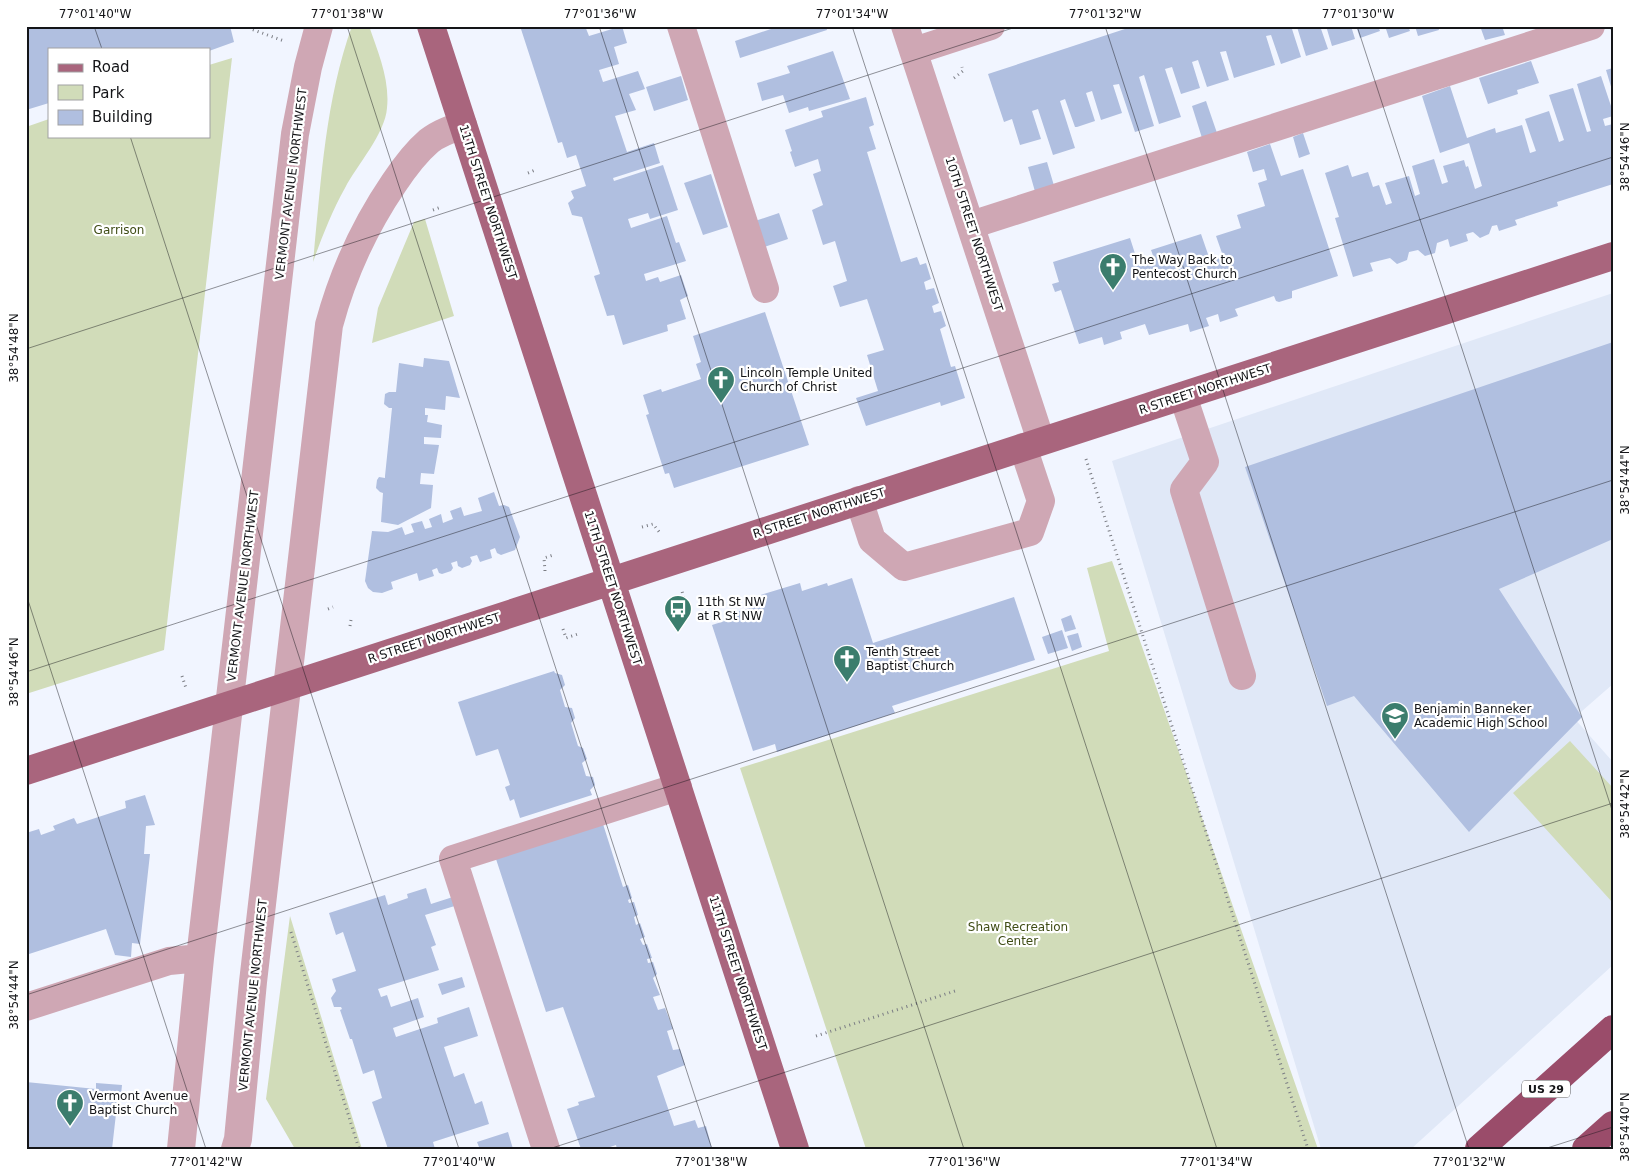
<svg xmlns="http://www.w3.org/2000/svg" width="1639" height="1175" viewBox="0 0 1639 1175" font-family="'DejaVu Sans',sans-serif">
<rect width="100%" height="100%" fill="#f1f5ff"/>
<!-- built -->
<path fill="#e0e8f7" d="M1613,293v391l-39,34 39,44v203l-202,184h-90l-209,-688z"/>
<!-- green -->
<path fill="#d1dcb9" d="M352,26h17c9,26 21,54 18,82 -2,26 -30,57 -42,80 -13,23 -23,49 -32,74 8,-79 12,-161 39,-236z
M232,58l-68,592 -138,44v-567l23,-8v17h160v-71z
M425,219l29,97 -82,27 6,-35 36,-86z
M1112,561l206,588h-452l-126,-381 369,-117 -22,-83z
M1570,741l43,47v115l-100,-110z
M290,916l72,233h-67l-29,-50z"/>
<!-- building -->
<path fill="#b0bfe0" d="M26,26h204l4,16 -25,9v-2h-160v54l-23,7z
M520,26h65l4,10 33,-10 5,17 -13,4 5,17 -20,6 4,12 35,-11 7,18 -16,5 7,16 -21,6 12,36 27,-9 6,20 -47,15 1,3 49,-16 15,45 -28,9 -2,-6 -20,6 3,9 36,-12 9,27 3,-1 7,19 -42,13 2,7 12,-4 2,5 21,-7 7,21 -8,4 6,19 -19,6 1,6 -45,14 -9,-30 -7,1 -13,-40 6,-2 -18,-57 -10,-2 -4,-12 6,-5 -3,-7 15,-5 -10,-31 -9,3 -5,-16 -4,1z
M773,26h53l1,4 -87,28 -5,-17 39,-13z
M1134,26h186l8,23 -22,7 -9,-29 -5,2 9,28 -20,7 -10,-29 -5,1 9,29 -41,13 -8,-27 -6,1 9,28 -22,7 -9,-27 -6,2 8,26 -19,6 -9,-27 -7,2 16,48 -22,7 -15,-49 -5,2 15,49 -19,6 -16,-48 -6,1 9,28 -21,7 -9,-29 -6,2 9,28 -18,6h-2l-10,-28 -5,2 15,47 -22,7 -15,-46 -6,2 9,28 -21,6 -8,-26 -8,3 -16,-48z
M1326,26h25l4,13 -23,7z
M1356,26h22l2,5 -20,7z
M1385,26h23l2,5 -21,7z
M1415,26h23l1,4 -21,6z
M1480,26h22l3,9 -20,5z
M833,51l17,48 -41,12 -1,-4 -19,6 -6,-18 -21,6 -5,-18 33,-10 -3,-7z
M1531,61l8,22 -22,7 1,4 -30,10 -9,-26z
M1613,68v22h-1l-6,-20z
M681,76l7,24 -34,11 -8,-24z
M1601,76l12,36v4l-10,3 2,7 8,-2v60l-56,18 1,4 -43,14 2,5 -18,6 -2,-6 -5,1 -3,8 -9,4 -7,-6 -7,2 2,7 -18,6 -2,-8 -11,4 -2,10 -10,3 -7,-6 -9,2 -2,8 -10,4 -7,-6 -20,5 3,8 -20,6 -18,-59 4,-1 -14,-44 23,-8 4,12 16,-5 5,15 6,-2 7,20 6,-2 -7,-20 24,-7 6,20 5,-2 -8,-28 22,-7 8,25 6,-2 -5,-16 21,-6 2,7 2,-1 7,23 7,-3 -13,-43 -29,10 -18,-57 28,-10 17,52 28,-10 1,5 26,-8 8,28 6,-2 -11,-32 24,-8 10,31 5,-2 -15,-45 24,-7 14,44 4,-1 -14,-47z
M866,97l8,28 -5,2 7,22 -9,3 34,110 16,-5 3,8 6,-2 5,16 -7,3 2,8 8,-2 5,15 -7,3 2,7 7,-2 5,15 -6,3 11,38 4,-1 10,32 -24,8 -1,-4 -74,24 -10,-28 22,-7 -11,-36 17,-5 -17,-51 -27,8 -7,-21 14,-5 -12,-40 -12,4 -11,-35 11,-5 -10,-31 8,-3 -3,-12 -23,8 -5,-15 2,-1 -7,-21 38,-13 -2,-6z
M1206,101l11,32 -15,5 -10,-32z
M1303,133l7,21 -11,4 -6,-21z
M1270,144l11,32 22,-7 35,107 -46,15v7l-13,4 -3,-1 -2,-5 -39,13 3,7 -18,6 -2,-8 -12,4 3,8 -19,6 -2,-8 -39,11 -4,-11 -25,8 2,7 -18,6 -2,-8 -23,7 -18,-54 -6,2 -3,-8 7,-2 -6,-20 77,-24 9,28 16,-5 -4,-11 50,-16 9,26 13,-4 -7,-20 25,-8 -4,-13 28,-9 -7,-23 9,-3 -3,-11 -11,3 -6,-20z
M1047,162l8,27 -19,6 -8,-28z
M711,174l17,53 -25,8 -19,-52z
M779,213l9,26 -27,9 -9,-26z
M765,312l44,133 -135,43 -5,-15 -4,1 -19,-59 3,-1 -6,-19 18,-6 1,3 39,-13 -5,-15 5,-2 -8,-26z
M1613,342v197l-114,50 83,128 -113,115 -115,-136 -27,10 -82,-239z
M424,358l25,3 11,37 -14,-2 -1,14 -20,-2v7h3l-1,7 15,3 -1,13 -17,-1v7l15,1 -5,29 -13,-1 -1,11 13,1 -2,23 -33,17 -17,-3 2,-29 -3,-1 -4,-4 1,-8 2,-3 6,1v-2l7,-68h-3l-5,-4 1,-10 4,-2h7l3,-29 24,4z
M494,492l5,14 5,-1 5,2 11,30 -5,13 -14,5 -4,-2 -2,-5 -5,2 2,8 -12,4 -3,-7 -7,2 2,4 -2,4 -8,3 -4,-2 -1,-5 -6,2 2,5 -2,3 -9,3 -3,-1 -2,-5 -5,2 2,6 -15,5 -2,-8 -26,9 2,7 -11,4 -9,-1 -5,-4 -3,-7 7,-50 16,1 14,-5 3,8 9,-3 -3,-8 11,-3 3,8 7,-2 -3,-8 12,-5 2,9 10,-4 -3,-8 11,-4 3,9 18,-5 -4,-13z
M852,578l21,65 141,-46 21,63 -143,46 3,7 -118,39 -2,-8 -22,7 -41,-126 22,-7 -2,-5 25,-7 -3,-9 46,-14 2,8 25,-8 1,3z
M1071,615l5,14 -11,3 -4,-13z
M1062,630l6,18 -20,6 -6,-17z
M1078,633l4,14 -10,4 -5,-15z
M554,671l1,2 7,2 3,10 -5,5 5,17 7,1 3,10 -4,5 7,23 5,2 4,11 -5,4 4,13 7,1 2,8 -5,5 2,5 -72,23 -6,-19 -4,2 -5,-14 5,-2 -12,-36 -22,7 -18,-54z
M145,795l10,30 -9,1 -2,28h6l-10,90 -8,-1 -1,14 -16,-2 -9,-26 -80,26v-122l13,-4 2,6 14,-5 -2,-4 21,-8 3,6 49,-16 -1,-7z
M603,824l20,63 5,-2 4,13 -4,2 1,3 5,-1 4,13 -4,2 2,8 4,-2 5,14 -5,2 3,6 4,-1 5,14 -5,1 1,4 5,-1 4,12 -4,4 7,17 -7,2 5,13 7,-2 8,21 -6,2 6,19 7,-1 5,16 -28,11 17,50 21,-6 3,8 8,-2 6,23h-95l-1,-4 -12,4h-23l-14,-40 12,-4 -1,-3 17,-5 -32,-90 -17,5 -50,-153z
M426,888l5,16 25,-8 2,9 -33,10 11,30 -5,2 8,23 -61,19 3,8 6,-2 4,12 27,-9 6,19 -31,11 3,9 42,-14 -1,-5 32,-11 9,29 -34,11 10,30 10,-4 11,31 7,-3 7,23 -56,18 2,7h-47l-16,-47 10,-4 -8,-28 -11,4 -11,-35h-2l-10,-29 2,-1 -1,-2h-7l-3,-9 5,-7 -4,-12 24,-8 -13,-39 -7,3 -7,-22 56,-18 3,10 20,-7 -1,-4z
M462,977l3,10 -23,8 -4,-11z
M26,1082l70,7v-6l26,2 -2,20h-3l-5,44h-86z
M508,1132l5,17h-38l4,-2 -2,-5z"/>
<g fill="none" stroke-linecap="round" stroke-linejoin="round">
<!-- path -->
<path stroke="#7b7d84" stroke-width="3" stroke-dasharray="1 4" stroke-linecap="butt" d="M251,26v3l33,12
M954,78l9,-7 -1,-4
M528,173l7,-3
M433,210l8,-3
M1086,459l222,690
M642,527l11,-3 7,9
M545,571l-1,-13 9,-3
M667,605l17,-5 -2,-9
M328,609l5,-2
M350,626l1,-6
M563,629l3,9 12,-4
M182,676l4,12
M291,932l68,217
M816,1036l139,-45"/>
<!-- minor -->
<path stroke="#cfa7b4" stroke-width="28" d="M681,26l84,263
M905,26l136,415
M914,51l77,-25
M971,225l620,-199
M1183,396l22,66 -21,28 58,186
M859,500l13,40 32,27 126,-35 11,-31 -18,-54
M26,1007l143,-46 31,-3
M181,1149l19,-191 95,-824 13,-67 11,-41
M235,1149l3,-10 15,-157 76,-657c14,-52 35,-98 65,-142 10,-15 21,-30 35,-42 10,-8 22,-12 34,-16
M546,1149l-93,-290 225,-72"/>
<!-- major -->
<path stroke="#a9657d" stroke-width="28" d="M431,26l364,1123
M26,771l1587,-515"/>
<!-- highway -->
<path stroke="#9a4c6a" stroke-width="28" d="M1479,1149l134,-120
M1586,1149l27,-24"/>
</g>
<!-- ticks -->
<path fill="none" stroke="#141518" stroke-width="1" stroke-opacity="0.45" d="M94,26l8,23M347,26l365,1123M599,26l365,1123M852,26l365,1123M1105,26l364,1123M1357,26l256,787M1610,26l3,9M130,136l329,1013M26,349l993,-323M26,594l180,555M26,672l1587,-515M26,995l1587,-515M549,1149l1064,-346M1544,1149l69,-22"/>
<!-- icons -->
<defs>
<symbol id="church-pin" viewBox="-11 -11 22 30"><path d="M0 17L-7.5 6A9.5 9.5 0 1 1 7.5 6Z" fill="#3b7d6d" stroke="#fff"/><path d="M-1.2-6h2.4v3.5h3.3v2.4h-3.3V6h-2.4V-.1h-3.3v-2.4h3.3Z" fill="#fff"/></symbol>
<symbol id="bus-pin" viewBox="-11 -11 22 30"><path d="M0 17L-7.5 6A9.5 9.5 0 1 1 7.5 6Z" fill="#3b7d6d" stroke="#fff"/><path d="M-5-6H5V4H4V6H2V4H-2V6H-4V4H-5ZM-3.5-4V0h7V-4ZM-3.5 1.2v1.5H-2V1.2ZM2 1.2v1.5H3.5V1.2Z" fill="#fff"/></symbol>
<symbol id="school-pin" viewBox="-11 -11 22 30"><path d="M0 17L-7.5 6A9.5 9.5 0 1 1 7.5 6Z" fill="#3b7d6d" stroke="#fff"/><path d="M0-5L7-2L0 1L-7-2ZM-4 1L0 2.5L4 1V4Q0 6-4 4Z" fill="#fff"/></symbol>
</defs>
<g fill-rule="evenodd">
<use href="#church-pin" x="1097" y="251" width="32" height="43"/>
<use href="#church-pin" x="705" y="364" width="32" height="43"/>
<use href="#bus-pin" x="662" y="593" width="32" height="43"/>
<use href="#church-pin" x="831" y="643" width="32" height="43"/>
<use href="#school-pin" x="1379" y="700" width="32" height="43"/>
<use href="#church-pin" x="54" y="1087" width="32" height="43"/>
</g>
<g text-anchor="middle" stroke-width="4.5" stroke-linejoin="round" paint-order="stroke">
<!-- shield labels -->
<rect fill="#fff" stroke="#5a5b5d" stroke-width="1" x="1522" y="1080.5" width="48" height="17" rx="4"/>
<g font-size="11" font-weight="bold" fill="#141518">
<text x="1546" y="1093">US 29</text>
</g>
<!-- street labels -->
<g font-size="12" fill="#141518" stroke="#fff">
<text transform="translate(291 184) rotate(-83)" y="4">VERMONT AVENUE NORTHWEST</text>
<text transform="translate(488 202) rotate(72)" y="4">11TH STREET NORTHWEST</text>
<text transform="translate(974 234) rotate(72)" y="4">10TH STREET NORTHWEST</text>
<text transform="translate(1205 389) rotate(-18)" y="4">R STREET NORTHWEST</text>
<text transform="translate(819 513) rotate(-18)" y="4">R STREET NORTHWEST</text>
<text transform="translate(243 586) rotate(-83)" y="4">VERMONT AVENUE NORTHWEST</text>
<text transform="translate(613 588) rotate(72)" y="4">11TH STREET NORTHWEST</text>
<text transform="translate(434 638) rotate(-18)" y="4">R STREET NORTHWEST</text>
<text transform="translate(738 973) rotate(72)" y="4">11TH STREET NORTHWEST</text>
<text transform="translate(253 995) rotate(-84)" y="4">VERMONT AVENUE NORTHWEST</text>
</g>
<!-- park labels -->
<g font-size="12" fill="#3f4c15" stroke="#fff">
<text x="119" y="234">Garrison</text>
<text x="1018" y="931">Shaw Recreation<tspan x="1018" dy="14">Center</tspan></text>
</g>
<!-- poi labels -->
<g font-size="12" fill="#141518" stroke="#fff" text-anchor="start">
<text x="1132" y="264">The Way Back to<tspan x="1132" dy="14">Pentecost Church</tspan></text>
<text x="740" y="377">Lincoln Temple United<tspan x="740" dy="14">Church of Christ</tspan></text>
<text x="697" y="606">11th St NW<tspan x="697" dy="14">at R St NW</tspan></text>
<text x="866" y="656">Tenth Street<tspan x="866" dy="14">Baptist Church</tspan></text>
<text x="1414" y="713">Benjamin Banneker<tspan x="1414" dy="14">Academic High School</tspan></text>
<text x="89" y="1100">Vermont Avenue<tspan x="89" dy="14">Baptist Church</tspan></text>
</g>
</g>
<!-- border -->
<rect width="1639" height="1175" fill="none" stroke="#ffffff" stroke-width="55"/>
<!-- legend -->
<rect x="48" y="48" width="162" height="90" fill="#ffffff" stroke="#a1a1a3"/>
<rect x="58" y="64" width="25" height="8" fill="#a9657d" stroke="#a1a1a3"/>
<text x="92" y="72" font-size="15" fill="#141518">Road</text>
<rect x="58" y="85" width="25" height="15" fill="#d1dcb9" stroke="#a1a1a3"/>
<text x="92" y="98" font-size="15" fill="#141518">Park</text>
<rect x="58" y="110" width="25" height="15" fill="#b0bfe0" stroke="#a1a1a3"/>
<text x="92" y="122" font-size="15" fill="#141518">Building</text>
<rect x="28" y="28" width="1584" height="1120" fill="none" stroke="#141518" stroke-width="2"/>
<g font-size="12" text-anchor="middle" fill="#141518">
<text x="95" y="18">77°01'40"W</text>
<text x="347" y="18">77°01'38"W</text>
<text x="600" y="18">77°01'36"W</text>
<text x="852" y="18">77°01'34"W</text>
<text x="1105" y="18">77°01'32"W</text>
<text x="1358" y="18">77°01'30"W</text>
<text transform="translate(1625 157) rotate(-90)" y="4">38°54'46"N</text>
<text transform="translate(14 348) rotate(-90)" y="4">38°54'48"N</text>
<text transform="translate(1625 480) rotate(-90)" y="4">38°54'44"N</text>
<text transform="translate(14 672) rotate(-90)" y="4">38°54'46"N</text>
<text transform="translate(1625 804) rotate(-90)" y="4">38°54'42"N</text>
<text transform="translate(14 995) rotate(-90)" y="4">38°54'44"N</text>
<text transform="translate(1625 1127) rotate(-90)" y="4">38°54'40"N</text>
<text x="206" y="1166">77°01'42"W</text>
<text x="459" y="1166">77°01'40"W</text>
<text x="711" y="1166">77°01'38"W</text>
<text x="964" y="1166">77°01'36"W</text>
<text x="1216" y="1166">77°01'34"W</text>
<text x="1469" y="1166">77°01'32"W</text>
</g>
</svg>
